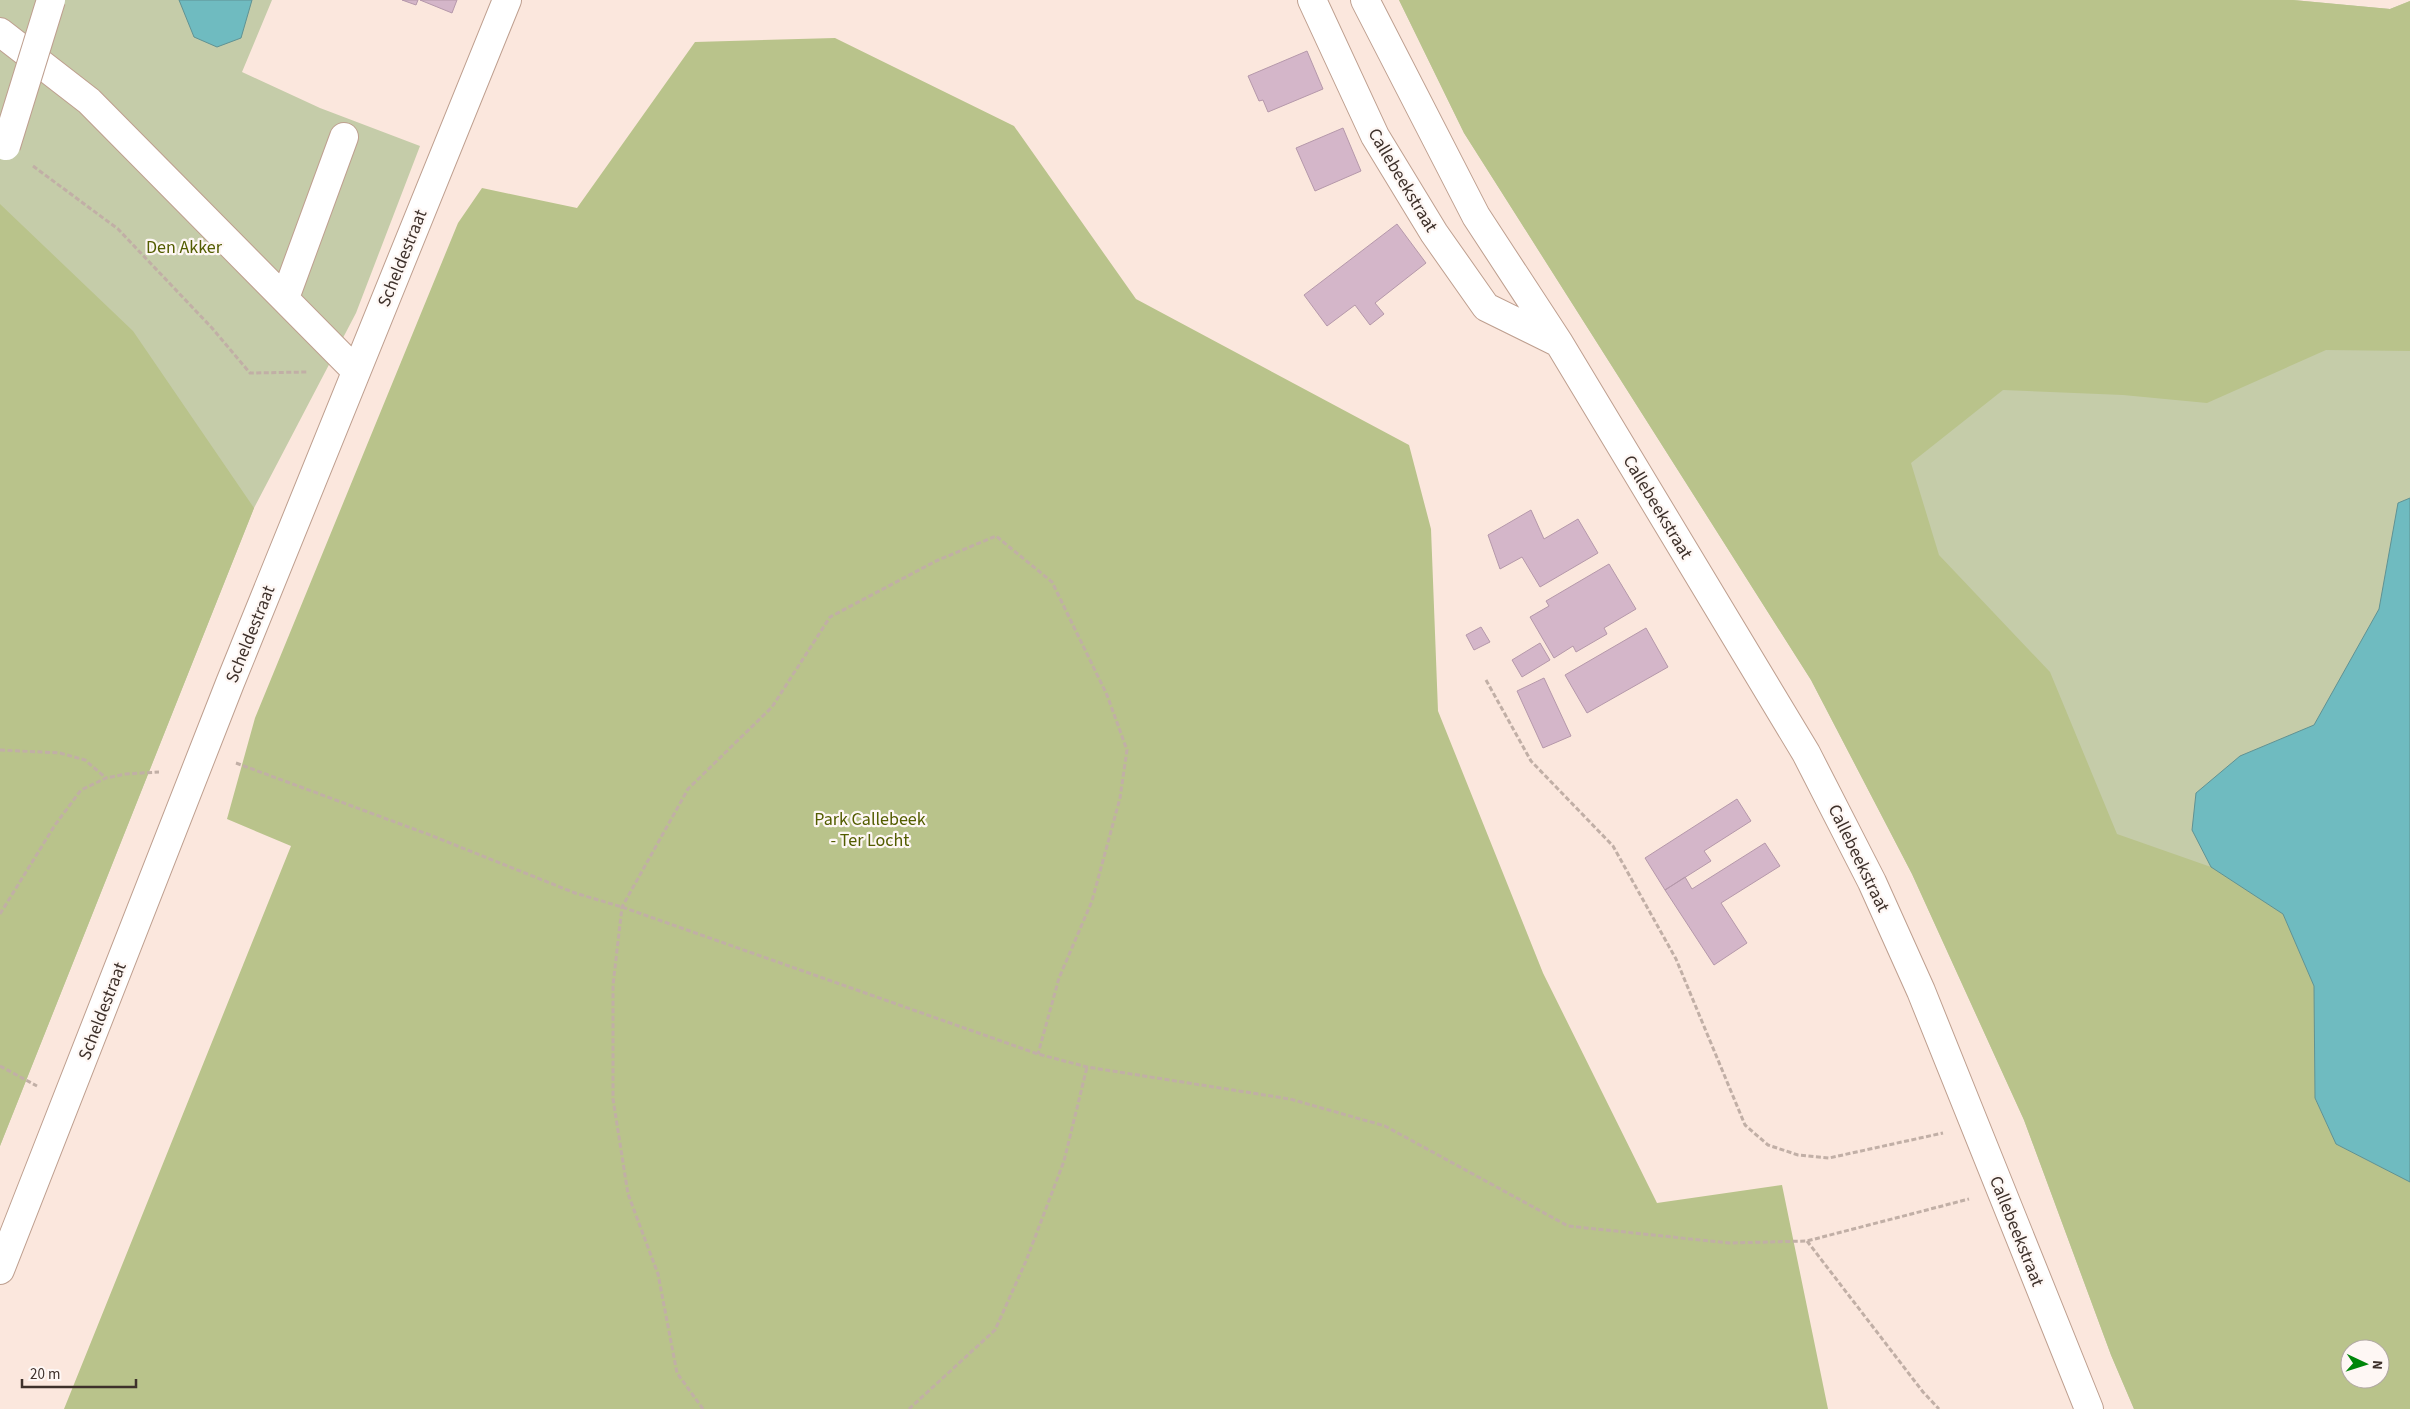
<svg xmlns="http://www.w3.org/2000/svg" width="2410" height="1409" viewBox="0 0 2410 1409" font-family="'Source Sans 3',sans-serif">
<rect width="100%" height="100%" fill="#fbe7dd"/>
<!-- green -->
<path fill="#c5cca9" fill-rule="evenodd" d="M0,0h272l-30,72 78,36 100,38 -64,167 -102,195 -254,638z
M1399,0h894l97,9 20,-8v1408h-276l-23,-54 -87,-235 -112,-246 -101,-194 -347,-547zM2350,1349h30v30h-30z"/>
<!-- forest -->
<path fill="#b9c38b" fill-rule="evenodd" d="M1399,0h894l97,9 20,-8v350l-84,-1 -119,53 -84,-8 -120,-5 -92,73 28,92 111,117 67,162 94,33 72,47 31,72 1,113 21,45 74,38v227h-276l-23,-54 -87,-235 -112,-246 -101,-194 -347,-547zM2350,1349h30v30h-30z
M835,38l179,88 122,173 273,146 22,84 7,182 105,262 114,230 125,-18 46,224h-1764l227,-563 -64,-27 28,-101 203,-495 24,-35 95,20 118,-166z
M0,204l133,127 121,177 -254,638z"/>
<!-- water -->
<path fill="#6fbbc0" stroke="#609293" d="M179,0h73l-11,38 -24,9 -23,-10z
M2410,498v684l-74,-38 -21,-46 -1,-112 -31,-72 -72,-47 -19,-37 4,-37 44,-37 74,-31 65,-116 19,-106z"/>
<!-- building -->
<path fill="#d4b6c9" stroke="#b598aa" d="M402,0h16l-2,5z
M420,0h37l-5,13z
M1307,51l16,38 -55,23 -5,-12 -4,1 -11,-25z
M1343,128l18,43 -46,20 -19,-43z
M1397,224l29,39 -51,40 9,11 -14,11 -15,-20 -28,21 -23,-31z
M1531,510l13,29 34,-20 20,34 -58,34 -18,-30 -22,12 -12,-34z
M1609,564l27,45 -32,19 3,6 -31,18 -3,-6 -19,12 -24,-41 19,-11 -3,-5z
M1481,627l9,15 -16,8 -8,-15z
M1646,628l22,39 -81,46 -22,-38z
M1540,643l10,17 -28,17 -10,-17z
M1544,678l27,58 -28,12 -26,-57z
M1737,799l14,22 -47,30 7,10 -46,29 -20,-32z
M1765,843l15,23 -59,37 26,40 -33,22 -49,-75 20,-13 7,12z"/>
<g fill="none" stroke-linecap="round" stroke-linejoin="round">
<defs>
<path id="minor" d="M1312,0l63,136 59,97 52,74 71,35
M1365,0l111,216 83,127 247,410 66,129 49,109 168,418
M0,32l89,69 267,270
M285,298l59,-161
M0,1270l230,-587 277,-683"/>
</defs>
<!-- minor casing -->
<use href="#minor" stroke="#be9f8f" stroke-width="30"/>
<!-- path -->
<path stroke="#c1afa6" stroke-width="3" stroke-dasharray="5 2.5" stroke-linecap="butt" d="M33,166l85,63 94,99 38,45 58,-1
M1486,680l45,81 82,85 63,113 69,166 23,20 30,10 31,3 114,-25
M0,750l60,3 25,7 21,18
M236,763l194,72 145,58 47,14 416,147 49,13 203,32 95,27 183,100 161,17 78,-2 162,-42
M0,914l55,-89 26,-35 25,-12 20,-4 33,-2
M0,1066l37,20
M1807,1241l116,151 16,17
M703,1409l-26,-36 -19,-99 -30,-80 -15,-95v-114l9,-78 66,-118 84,-82 58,-90 106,-56 60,-25 56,46 55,113 20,55 -7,48 -28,103 -33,77 -21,76
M909,1409l86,-79 31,-69 38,-100 23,-94"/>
<!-- minor -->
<use href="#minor" stroke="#fff" stroke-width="28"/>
<defs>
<path id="minor-bridge" d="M6,146l45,-146"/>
</defs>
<!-- minor-bridge casing -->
<use href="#minor-bridge" stroke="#be9f8f" stroke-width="30" stroke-linecap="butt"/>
<!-- minor-bridge -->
<use href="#minor-bridge" stroke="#fff" stroke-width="28"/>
</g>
<g text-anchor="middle" stroke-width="4.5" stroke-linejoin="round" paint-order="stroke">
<!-- street labels -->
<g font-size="18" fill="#3e312b" stroke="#fef7f4">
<text transform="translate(1403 180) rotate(59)" y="6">Callebeekstraat</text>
<text transform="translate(402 258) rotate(-68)" y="6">Scheldestraat</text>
<text transform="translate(1658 507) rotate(59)" y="6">Callebeekstraat</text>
<text transform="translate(250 634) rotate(-68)" y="6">Scheldestraat</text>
<text transform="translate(1859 858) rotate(64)" y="6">Callebeekstraat</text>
<text transform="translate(102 1011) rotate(-69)" y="6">Scheldestraat</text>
<text transform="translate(2017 1231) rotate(68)" y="6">Callebeekstraat</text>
</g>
<!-- park labels -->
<g font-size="18" fill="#535d00" stroke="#fef7f4">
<text x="184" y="253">Den Akker</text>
<text x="870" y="825">Park Callebeek<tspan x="870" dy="21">- Ter Locht</tspan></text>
</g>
</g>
<!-- north arrow -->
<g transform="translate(2365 1364) rotate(94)"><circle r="24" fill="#fef7f4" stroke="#b1a8a4"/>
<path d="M0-4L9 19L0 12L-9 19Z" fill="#00860a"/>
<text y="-8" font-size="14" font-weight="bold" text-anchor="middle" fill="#3e312b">N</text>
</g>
<!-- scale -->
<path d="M22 1379v8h114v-8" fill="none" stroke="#3e312b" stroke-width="2.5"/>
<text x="30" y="1379" font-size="15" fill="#3e312b" stroke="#fef7f4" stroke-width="4" paint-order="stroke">20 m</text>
</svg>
